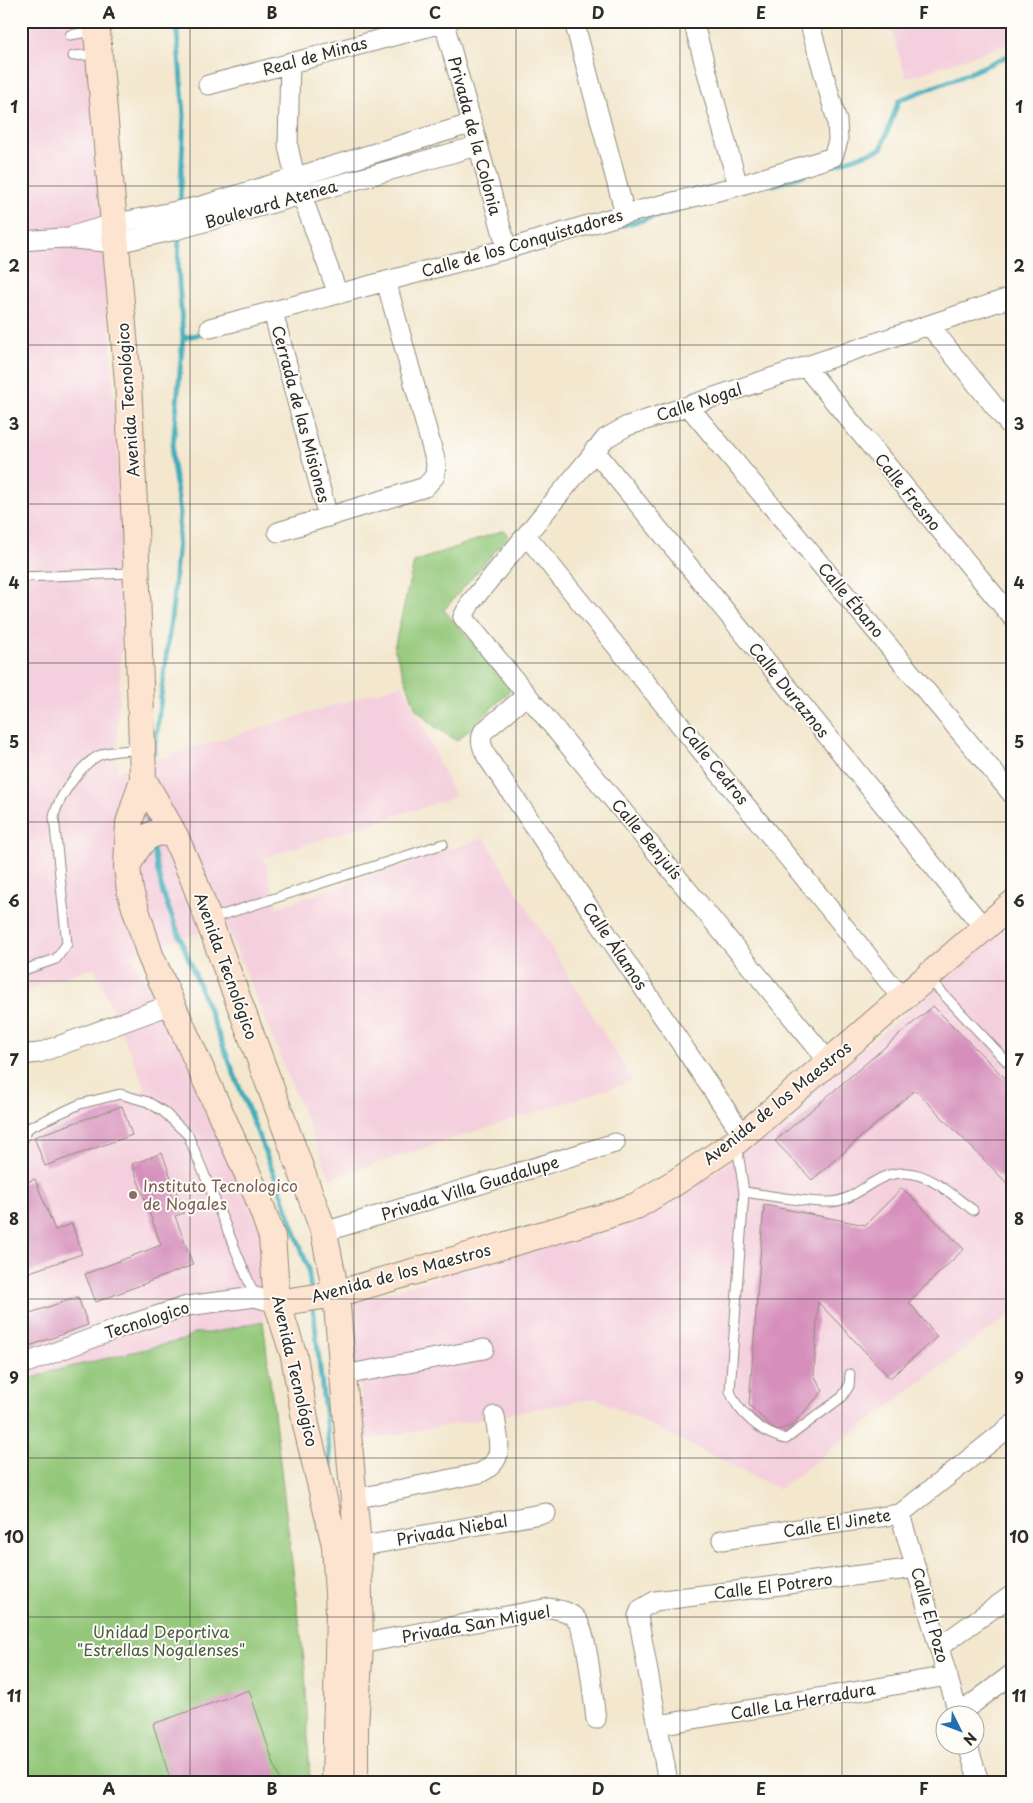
<svg xmlns="http://www.w3.org/2000/svg" width="1033" height="1803" viewBox="0 0 1033 1803" font-family="'Playpen Sans',sans-serif">
<rect width="100%" height="100%" fill="#fdfcf7"/>
<filter id="ink" filterUnits="userSpaceOnUse"><feTurbulence type="fractalNoise" baseFrequency=".02" numOctaves="2"/><feDisplacementMap in="SourceGraphic" scale="10" xChannelSelector="R" yChannelSelector="G"/><feConvolveMatrix kernelMatrix="1 2 1 2 8 2 1 2 1" color-interpolation-filters="sRGB"/></filter>
<filter id="wash" filterUnits="userSpaceOnUse"><feTurbulence type="fractalNoise" baseFrequency=".0096" numOctaves="4" result="noise"/><feDisplacementMap in="SourceGraphic" scale="20" xChannelSelector="R" yChannelSelector="G"/><feGaussianBlur stdDeviation="1.12" result="paint"/><feColorMatrix in="noise" values="0 0 0 0 0 0 0 0 0 0 0 0 0 0 0 0 0 1.4 0 .05"/><feComposite in="paint" operator="in"/></filter>
<g filter="url(#wash)">
<rect width="100%" height="100%" fill="#f3e7ce"/>
<!-- built -->
<path fill="#f4cfdd" d="M21,21h69l34,538 -8,213 287,-88 52,113 -191,61 13,49 207,-69 149,243 -303,97 -104,-254 -96,31 64,117 76,183 -7,66 -214,51 -28,11v-248l125,-45 -52,-123 -73,24v-766l5,-2h-5z
M889,21h123v22l-106,35z
M1012,924v389l-233,176 -183,-91 -229,42 -18,-136 298,-90 74,-46z"/>
<!-- green -->
<path fill="#93c779" stroke="#5f7952" d="M504,530l4,6 -64,74 68,79 -55,52 -22,-14 -19,-18 -22,-61 20,-86z
M263,1321l42,348 5,113h-289v-399l28,-11 134,-32 11,-7h17z"/>
<g fill="none" stroke-linecap="round" stroke-linejoin="round">
<!-- stream -->
<path stroke="#3cacb9" stroke-width="5" d="M176,21l8,94 -4,90
M833,165l48,-16 18,-49 61,-23 52,-23
M774,185l30,-10
M590,234l86,-23
M183,338l26,-6
M154,753l19,-150 7,-90 -8,-56 11,-119 -5,-70 1,-34
M146,808l3,21
M152,845l11,49 119,301 26,73 3,22
M313,1306l20,180"/>
</g>
<g id="blocks">
<!-- building -->
<path fill="#d68fbb" d="M933,1006l79,79v103l-97,-98 -103,90 -37,-39z
M122,1106l10,29 -87,31 -11,-29z
M162,1153l22,60 -9,3 18,49 -97,37 -11,-28 76,-29 -29,-81z
M35,1179l20,51 17,-6 10,30 -61,21v-91z
M902,1188l62,61 -55,53 28,35 -47,41 -72,-76 -4,73 9,16 -32,35 -14,4 -4,-2 -24,-23 15,-200 101,20z
M78,1297l10,28 -67,24v-33z
M249,1690l31,92h-109l-18,-58z"/>
</g>
</g>
<g filter="url(#ink)">
<use href="#blocks" fill-opacity="0" stroke="#8f897c" stroke-width="1"/>
<g fill="none" stroke-linecap="round" stroke-linejoin="round">
<defs>
<path id="lane" d="M70,35l24,-4
M73,56l25,-2
M21,577l112,-4
M210,919l233,-75
M21,971l35,-12 11,-15 -13,-127c3,-18 30,-58 49,-63 11,-4 25,-3 36,-5
M929,979l83,88
M21,1145l7,-17 52,-24 40,-10 28,8 16,10 24,23 67,162
M737,1145l7,47 -14,199c7,21 33,44 56,48l56,-42 7,-11 1,-12
M744,1192c25,3 63,11 87,10 16,-1 28,-11 41,-19 41,-26 68,3 101,27"/>
<path id="street" d="M574,21l51,193
M693,21l45,165
M444,23l63,226
M290,62l-2,84 7,31 43,117
M208,85l242,-64
M75,235l38,-11 88,-18 269,-82
M21,241l42,-3 53,5 56,-12 305,-85
M273,312l55,205
M929,325l83,103
M210,328l297,-79 118,-35 113,-28 95,-29 5,-16 -1,-20 -28,-100
M805,366l207,251
M689,407l323,387
M594,450l390,478
M278,532l147,-45 10,-11 1,-13 -50,-182
M526,535l376,463
M527,695l-44,37c-4,10 0,16 4,25l256,378
M21,1055l18,-2 131,-48
M829,1062l-366,-445 8,-15 135,-164 21,-12 25,-8 360,-121
M324,1232l291,-89
M21,1365l101,-38 65,-21 68,-9 22,6
M344,1375l140,-26
M354,1499l126,-26c27,-13 18,-31 15,-57
M900,1514l59,202
M722,1540l178,-26 112,-89
M358,1547l188,-34
M360,1644l189,-36c11,2 21,3 28,12 11,13 16,79 19,99
M939,1647l73,-52
M959,1714l53,-40
M658,1725l290,-49
M968,1746l11,36
M668,1782l-30,-166 3,-7 14,-8 261,-33"/>
<path id="secondary" d="M96,21l32,361 7,144 8,253 -14,44 -2,44 3,24 20,64 107,240 15,42 5,66 17,53 12,69 29,120 4,66 -4,171
M143,779l32,57 18,42 131,354 12,62 22,253 2,97 -5,83v55
M127,867c10,-21 22,-43 48,-31
M277,1303l59,-9 263,-76 37,-12 40,-24 61,-41 275,-237"/>
</defs>
<!-- lane casing -->
<use href="#lane" stroke="#8f897c" stroke-width="11"/>
<!-- street casing -->
<use href="#street" stroke="#8f897c" stroke-width="21"/>
<!-- secondary casing -->
<use href="#secondary" stroke="#8f897c" stroke-width="28"/>
<!-- lane -->
<use href="#lane" stroke="#fff" stroke-width="9"/>
<!-- street -->
<use href="#street" stroke="#fff" stroke-width="19"/>
<!-- secondary -->
<use href="#secondary" stroke="#fde4d0" stroke-width="26"/>
</g>
</g>
<!-- grid -->
<path fill="none" stroke="#2b2b2b" stroke-width="1" stroke-opacity="0.55" d="M190,21v1761M354,21v1761M516,21v1761M680,21v1761M842,21v1761M21,186h991M21,345h991M21,504h991M21,663h991M21,822h991M21,981h991M21,1140h991M21,1299h991M21,1458h991M21,1617h991"/>
<!-- markers -->
<circle fill="#8d6e63" stroke="#fdfcf7" stroke-width="2" cx="133" cy="1195" r="5"/>
<g text-anchor="middle" stroke-width="4" stroke-linejoin="round" paint-order="stroke">
<!-- street labels -->
<g font-size="16" fill="#2b2b2b" stroke="#fdfcf7">
<text transform="translate(315 56) rotate(-15)" y="6">Real de Minas</text>
<text transform="translate(475 136) rotate(75)" y="6">Privada de la Colonia</text>
<text transform="translate(271 204) rotate(-16)" y="6">Boulevard Atenea</text>
<text transform="translate(522 243) rotate(-16)" y="6">Calle de los Conquistadores</text>
<text transform="translate(128 400) rotate(-94)" y="6">Avenida Tecnológico</text>
<text transform="translate(699 402) rotate(-18)" y="6">Calle Nogal</text>
<text transform="translate(301 414) rotate(75)" y="6">Cerrada de las Misiones</text>
<text transform="translate(908 492) rotate(51)" y="6">Calle Fresno</text>
<text transform="translate(851 600) rotate(50)" y="6">Calle Ébano</text>
<text transform="translate(789 690) rotate(51)" y="6">Calle Duraznos</text>
<text transform="translate(715 765) rotate(51)" y="6">Calle Cedros</text>
<text transform="translate(647 839) rotate(50)" y="6">Calle Benjuís</text>
<text transform="translate(615 946) rotate(56)" y="6">Calle Álamos</text>
<text transform="translate(226 966) rotate(70)" y="6">Avenida Tecnológico</text>
<text transform="translate(777 1103) rotate(-39)" y="6">Avenida de los Maestros</text>
<text transform="translate(470 1188) rotate(-17)" y="6">Privada Villa Guadalupe</text>
<text transform="translate(401 1273) rotate(-15)" y="6">Avenida de los Maestros</text>
<text transform="translate(147 1320) rotate(-18)" y="6">Tecnologico</text>
<text transform="translate(295 1371) rotate(77)" y="6">Avenida Tecnológico</text>
<text transform="translate(837 1523) rotate(-9)" y="6">Calle El Jinete</text>
<text transform="translate(452 1530) rotate(-10)" y="6">Privada Niebal</text>
<text transform="translate(773 1586) rotate(-7)" y="6">Calle El Potrero</text>
<text transform="translate(930 1615) rotate(74)" y="6">Calle El Pozo</text>
<text transform="translate(476 1624) rotate(-10)" y="6">Privada San Miguel</text>
<text transform="translate(803 1701) rotate(-10)" y="6">Calle La Herradura</text>
</g>
<!-- education labels -->
<g font-size="16" fill="#785e54" stroke="#fdfcf7" text-anchor="start">
<text x="143" y="1192">Instituto Tecnologico<tspan x="143" dy="18">de Nogales</tspan></text>
</g>
<!-- park labels -->
<g font-size="16" fill="#4a5a42" stroke="#fdfcf7">
<text x="161" y="1638">Unidad Deportiva<tspan x="161" dy="18">"Estrellas Nogalenses"</tspan></text>
</g>
</g>
<!-- margin -->
<rect width="1033" height="1803" fill="none" stroke="#fdfcf7" stroke-width="55"/>
<!-- north arrow -->
<g transform="translate(960 1730) rotate(132)"><circle r="24" fill="#fdfcf7" stroke="#a9a8a5"/>
<path d="M0-4L9 19L0 12L-9 19Z" fill="#1f6fb2"/>
<text y="-8" font-size="14" font-weight="bold" text-anchor="middle" fill="#2b2b2b">N</text>
</g>
<rect x="28" y="28" width="978" height="1748" fill="none" stroke="#2b2b2b" stroke-width="2"/>
<g font-size="16" text-anchor="middle" font-weight="bold" fill="#2b2b2b">
<text x="109" y="19">A</text>
<text x="272" y="19">B</text>
<text x="435" y="19">C</text>
<text x="598" y="19">D</text>
<text x="761" y="19">E</text>
<text x="924" y="19">F</text>
<text x="14" y="113">1</text>
<text x="1019" y="113">1</text>
<text x="14" y="272">2</text>
<text x="1019" y="272">2</text>
<text x="14" y="430">3</text>
<text x="1019" y="430">3</text>
<text x="14" y="589">4</text>
<text x="1019" y="589">4</text>
<text x="14" y="748">5</text>
<text x="1019" y="748">5</text>
<text x="14" y="907">6</text>
<text x="1019" y="907">6</text>
<text x="14" y="1066">7</text>
<text x="1019" y="1066">7</text>
<text x="14" y="1225">8</text>
<text x="1019" y="1225">8</text>
<text x="14" y="1384">9</text>
<text x="1019" y="1384">9</text>
<text x="14" y="1543">10</text>
<text x="1019" y="1543">10</text>
<text x="14" y="1702">11</text>
<text x="1019" y="1702">11</text>
<text x="109" y="1795">A</text>
<text x="272" y="1795">B</text>
<text x="435" y="1795">C</text>
<text x="598" y="1795">D</text>
<text x="761" y="1795">E</text>
<text x="924" y="1795">F</text>
</g>
</svg>
